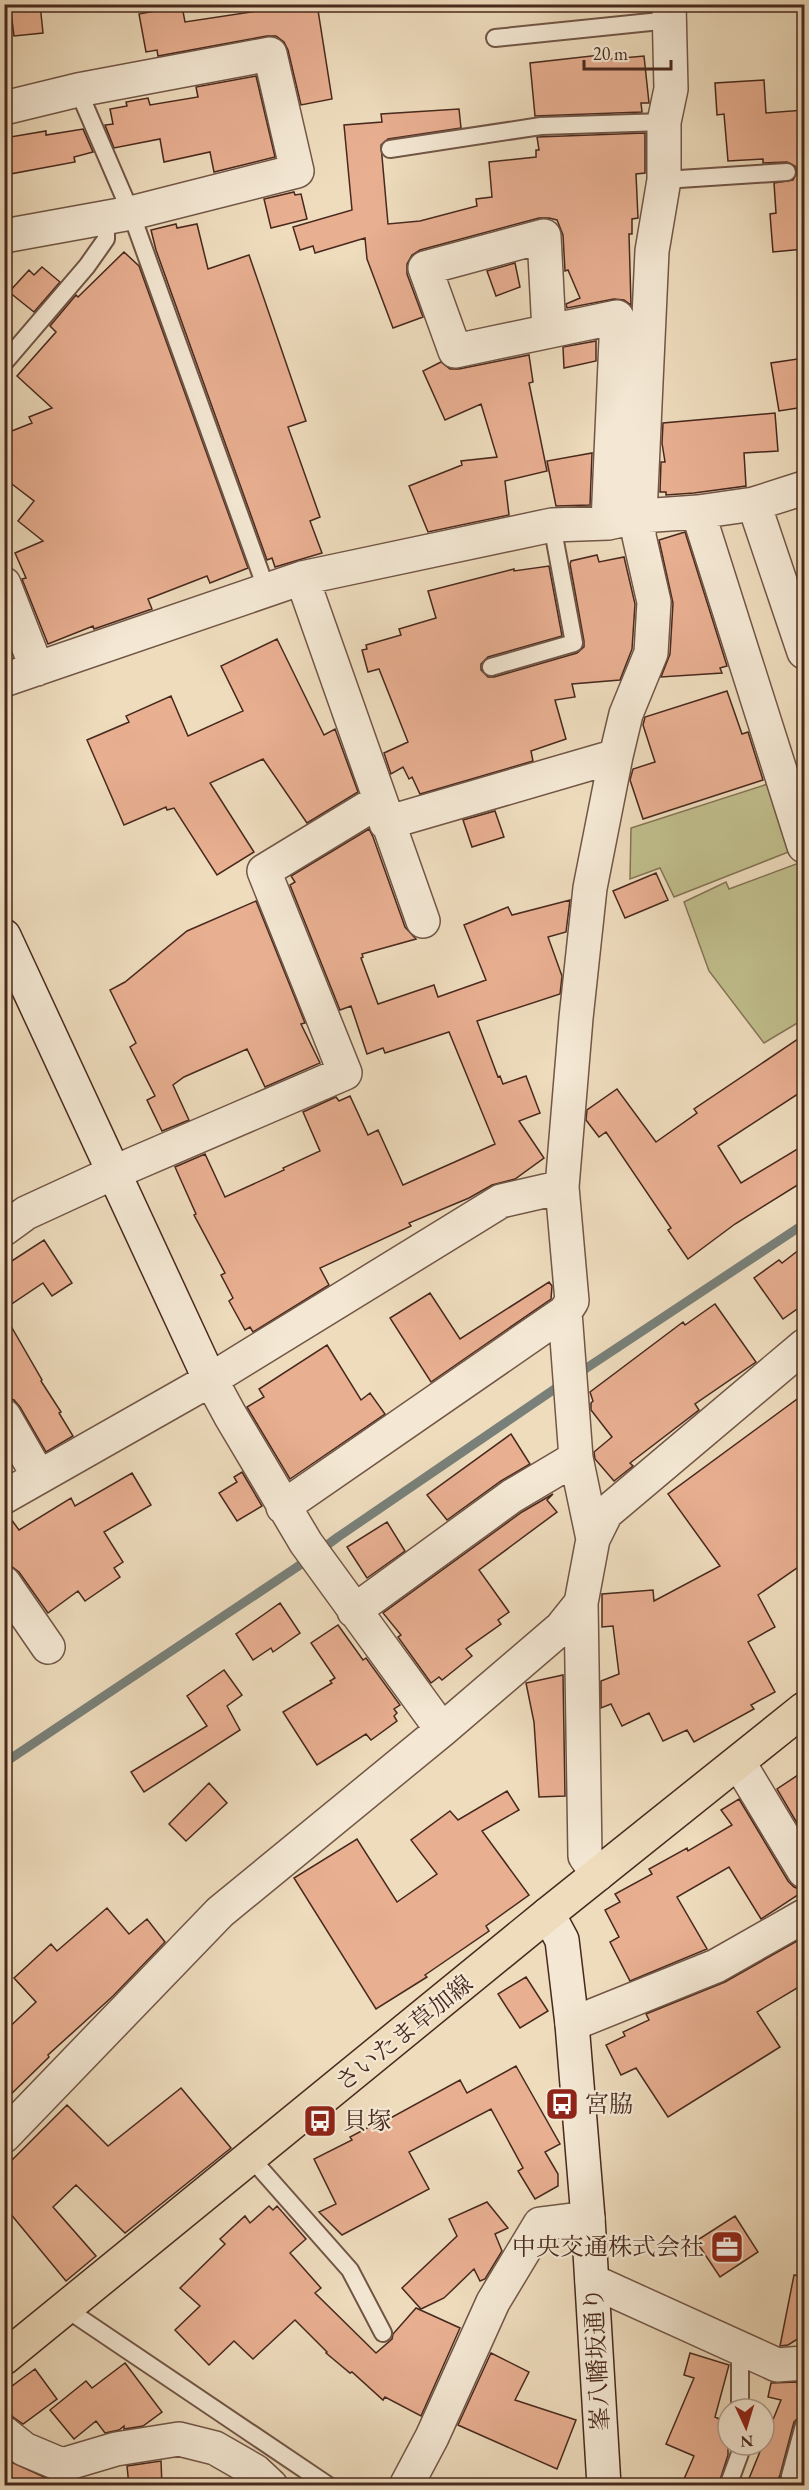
<svg xmlns="http://www.w3.org/2000/svg" width="809" height="2490" viewBox="0 0 809 2490" font-family="'EB Garamond','Noto Serif JP',serif">
<rect width="100%" height="100%" fill="#eedcbd"/>
<filter id="stains"><feTurbulence type="fractalNoise" baseFrequency=".00333" numOctaves="4"/><feColorMatrix values="0 0 0 0 .2 0 0 0 0 .09 0 0 0 0 .02 0 0 0 .5 -.17"/></filter>
<radialGradient id="worn" r=".72"><stop offset=".6" stop-color="#630" stop-opacity="0"/><stop offset="1" stop-color="#630" stop-opacity=".3"/></radialGradient>
<!-- green -->
<path fill="#c0be8c" stroke="#847455" stroke-width="1.5" d="M774,782l22,67 -122,48 -14,-29 -30,11 1,-51z
M804,861v158l-40,24 -55,-72 -25,-69 42,-20 3,7z"/>
<g fill="none" stroke-linecap="round" stroke-linejoin="round">
<!-- stream -->
<path stroke="#798079" stroke-width="9" d="M576,1375l228,-151
M4,1763l293,-196 41,-30 224,-153"/>
</g>
<!-- building -->
<path fill="#e8af91" stroke="#48291e" stroke-width="1.5" d="M10,4h30l3,29 -29,3z
M303,4h14l15,95 -31,6 -13,-55 -4,-8 -8,-6h-9l-109,20 -1,-6 -11,2 -7,-38 43,-8 3,16z
M600,55v5l44,-4 5,47h-8l1,9 -107,4 -5,-53z
M256,76l19,81 -61,15 -4,-20 -46,10 -4,-23 -46,9 -9,-23 8,-1 -3,-15 17,-3 -1,-4 22,-4 2,7 48,-8 -2,-10z
M764,80l2,33 38,-3v139l-31,3 -3,-38 6,-1 -2,-30 19,-3 4,-8 -2,-6 -8,-4 -24,1v-4l-35,2 -4,-47 -7,1 -2,-32z
M459,109l2,19 -73,11 -7,6 7,79 32,-3 57,-15 -1,-7 16,-2 -3,-35 47,-5v-7h3l-2,-13 108,-4v40l-9,1 2,44 -6,1v15h-3l2,71 -7,-5 -10,-1 -47,9 -1,-4 14,-6 -12,-28 -3,1 -2,-36 -6,-15 -8,-2h-10l-119,32 -8,5 -5,9v10l16,43 -30,11 -26,-69 -2,-21 -50,15 -2,-7 -13,4 -7,-23 59,-17 -8,-85 38,-3 -1,-8z
M83,129l10,23 -19,5 1,5 -65,12 -6,-36 42,-7v4z
M294,192l1,3 6,-1 6,25 -36,9 -7,-29z
M176,224l1,4 20,-4 11,45 41,-14 57,166 -18,6 32,90 -10,4 12,32 -47,14 -3,-9 -5,2 -111,-310 -5,-20z
M124,252l15,14 109,302 -38,15 -3,-7 -59,23 4,10 -58,20 -1,-3 -45,18 -26,-65 4,-1 -11,-25 28,-12 -25,-20 16,-20 -30,-23v-44l28,-11 -3,-6 23,-9 -35,-32 39,-44 -6,-6 26,-31 2,2z
M515,263l5,24 -24,9 -9,-25z
M42,267l18,15 -26,30 -25,-20 20,-22 5,5z
M596,341v20l-32,7 -1,-21z
M529,355l4,27 -4,1 18,88 -42,10 4,34 -81,17 -19,-46 53,-21 -1,-4 36,-4 -16,-53 -36,16 -22,-49 18,-9 9,7h9z
M804,358v49l-25,4 -8,-48z
M775,413l3,38 -34,2 2,33 -52,7 -28,2v-3h-6l1,-30h4l-3,-19 1,-20z
M592,453l-2,52 -34,1 -9,-45z
M685,532l42,134 -7,2 2,5 -61,4 9,-23 3,-51 -14,-63z
M597,555l2,7 25,-5 11,47 -3,45 -12,31 -48,4 3,13 -20,3 11,39 -35,12 2,10 -113,33 -8,-17 -3,2 -6,-12 -12,7 -7,-21 24,-11 -29,-73 -11,3 -6,-22 5,-1 -1,-4 35,-10 -2,-6 37,-11 -8,-27 86,-22v2l35,-5 13,70 -74,21 -7,7v6l7,7h6l83,-24 7,-6v-6l-14,-77 1,-3z
M277,639l47,96 11,-6 23,63 -51,31 -44,-64 -53,24 44,69 -37,23 -43,-67 -7,2 -1,-3 -42,18 -37,-85 42,-18 -3,-6 45,-20 17,40 55,-25 -22,-45z
M727,691l15,43 6,-2 15,48 -120,39 -13,-39 3,-11 22,-7 -12,-37 2,-8z
M495,811l9,26 -32,10 -9,-27z
M369,829l4,8 32,90 11,12 -54,15 1,3 -2,1 17,46 56,-19 4,12 48,-17 -22,-55 44,-18 4,8 58,-15 -4,32 -18,5 14,39 -2,18 -83,27 21,56 2,-1 3,8 23,-8 14,37 -21,8 25,37 -29,21 -23,6 -23,13 -60,25 2,3 -91,42 9,17 -76,47 -3,-5 -5,3 -16,-29 4,-3 -12,-23 4,-2 -31,-58 2,-1 -21,-47 30,-13 20,43 59,-27 -1,-2 37,-17 -17,-39 33,-15 3,4 11,-5 18,39 10,-5 25,55 92,-41 -46,-112 -64,21 -2,-5 -16,6 -16,-48 -11,4 -50,-125 5,-3 -4,-6z
M656,873l12,27 -43,18 -12,-27z
M256,901l49,122 -4,1 19,39 -55,24 -18,-38 -63,28 -11,8 16,35 -27,11 -15,-31 8,-4 -25,-49 6,-4 -26,-53 15,-8 62,-51z
M804,1035v55l-86,56 23,37 63,-38v36l-69,43 -47,35 -20,-29 3,-2 -65,-96 -7,5 -13,-17 1,-10 30,-21 39,53 41,-29 -3,-4z
M44,1240l28,43 -20,13 -9,-13 -39,26v-43z
M804,1246v58l-21,15 -29,-41 25,-18 3,3z
M549,1282l3,4 -1,13 -120,83 -41,-64 40,-25 30,46z
M715,1304l41,58 -61,42 4,6 -69,53 3,3 -19,15 -19,-22 -1,-7 18,-15 -21,-27v-7l2,-2 -3,-9 93,-70 2,3z
M4,1314l38,66 -1,1 20,31 -2,1 14,23 -27,16 -26,-45 -6,-7 -10,-3z
M327,1345l34,55 9,-7 15,21 -95,65 -43,-72 17,-10 -5,-8z
M804,1394v169l-46,32 17,32 -27,15 27,50 -24,13 3,4 -60,33 -7,-12 -24,11 -14,-28 -27,13 -11,-22 -10,4v-27l18,-7 -6,-48 -11,1v-33l51,-4 1,11 66,-35 -52,-72z
M511,1434l19,30 -29,17 -54,39 -20,-25z
M242,1472l20,34 -25,15 -18,-28 18,-11 -3,-5z
M132,1473l19,32 -47,27 19,30 -9,6 6,9 -35,24 -7,-10 -30,22 -29,-41 -8,-6 -7,-10v-40l4,-1 11,15 52,-32 4,8z
M553,1494l-6,6 10,12 -78,58 30,42 -11,8 3,4 -35,25 6,7 -30,24 -3,-3 -8,6 -33,-46 3,-2 -18,-22 139,-101z
M387,1522l18,29 -38,27 -20,-31z
M280,1603l20,30 -27,19 -2,-4 -18,12 -17,-26z
M338,1625l25,35 3,-2 34,47 -6,4 3,4 -3,3 3,5 -26,19 -5,-6 -49,31 -34,-53 49,-29 -2,-2 5,-3 -24,-35z
M224,1670l18,25 -15,11 13,24 -96,62 -13,-20 76,-46 -20,-30z
M563,1675l2,121 -26,1 -5,-75 -8,-39z
M804,1771v64l-27,-46z
M209,1783l18,20 -41,38 -17,-17z
M507,1791l12,19 -37,21 47,64 -43,31 3,5 -64,44 2,2 -51,32 -82,-131 63,-39 40,63 40,-28 -26,-34 39,-29 8,9z
M739,1799l49,82 6,6 10,4 -43,28 -32,-52 -52,30 30,52 -77,32 -20,-39 9,-5 -14,-27 15,-8 -5,-8 37,-20 -3,-5 38,-21 1,3 44,-26 -11,-15z
M107,1908l22,26 18,-15 18,23 -52,54 -65,59 1,2 -45,44v-69l32,-30 -22,-24 37,-34 6,7z
M804,1937v51l-2,-3 -45,27 23,35 -112,70 -32,-49 -15,7 -15,-30 19,-9 -2,-4 26,-12 -3,-6 79,-32z
M526,1977l22,34 -28,17 -22,-34z
M516,2066l44,78 -15,8 13,22v12l-23,13 -17,-28 5,-3 -32,-59 -82,43 20,37 -87,46 -23,-23 17,-8 -22,-45 38,-19 -2,-3 36,-19 1,2 73,-40 7,13z
M181,2088l50,60 -106,85 -49,-48 -23,22 43,49 -30,25 -62,-75v-38l63,-63 41,41z
M487,2202l21,26 -13,6 7,17 -17,28 -5,2 -6,-12 -30,29 -23,11 -19,-21 55,-52 -8,-17z
M269,2206l4,4 4,-4 29,33 -16,14 31,35 -6,5 61,60 16,-14 1,-5 23,-26 44,20 -39,88 -36,-19 -2,3 -31,-28 -2,1 -24,-20 1,-1 -32,-32 -42,39 -19,-18 -25,24 -34,-35 25,-24 -20,-18 45,-44 -5,-5 25,-23 5,7z
M735,2216l23,36 -38,25 -24,-36z
M794,2275l10,1v59l-16,10 -8,1z
M491,2353l38,19 -14,28 61,20 -19,49 -99,-44z
M690,2353l39,12 -14,52 13,6v32l-10,31h-37l13,-30 -28,-12 28,-66 -10,-3z
M125,2363l37,49 -19,14 -19,3v-3l-5,4 -14,3 -9,-12 -22,18 -24,-29 36,-29 6,7z
M35,2369l22,30 -34,25 -10,-7 -9,-11v-14z
M797,2382l4,33 -7,7 -14,53 -5,11h-29l35,-86 -13,-3 3,-14z
M9,2461l46,21h15l6,4h-72v-22z
M161,2461l1,25h-33l-2,-20z"/>
<g fill="none" stroke-linecap="round" stroke-linejoin="round">
<defs>
<path id="lane" d="M495,38l175,-18
M78,90l53,123 136,378
M390,149l151,-23 123,-4
M664,180l123,-8
M4,363l83,-97 19,-27v-21
M491,667l83,-24 -22,-118
M251,2158l99,112 33,63
M65,2308l264,178
M740,2348v58l5,3
M728,2486l15,-41
M799,2486l-9,-10 14,-51"/>
<path id="street" d="M4,108l74,-18 192,-36 27,117 -166,42 -127,23
M549,331l-5,-95 -119,32 30,83 162,-34 -9,206
M754,504l50,148
M698,512l106,334
M302,578l121,343
M4,584l33,85
M4,680l298,-102 250,-53 56,-2 33,-7 57,-4 56,-8 50,-16
M386,823l230,-67
M4,1229l22,-16 89,-41 230,-99 -81,-202 115,-70
M204,1367l26,48 76,128 136,187
M4,1416l35,61
M4,1497l206,-117 291,-179 61,-14
M283,1507l282,-195
M593,1539l-17,-81 -11,-146 7,-11 -10,-114 14,-169 14,-130 26,-132 10,-42 25,-61 3,-51 -15,-66 13,-285 12,-71v-58l7,-33 -2,-85
M4,1583l44,64
M581,1603l4,253 13,18
M354,1611l158,-115 64,-38
M739,1763l65,108
M572,2024l144,-58 88,-50
M4,2136l216,-224 222,-182 119,-102 20,-25 12,-64 13,-26 198,-167
M592,2281l185,84 27,-2
M4,2433l20,16 38,16 54,-16 63,-10 36,9 40,23 16,15
M406,2486l26,-49 61,-135 47,-78 48,-6"/>
<path id="secondary" d="M4,936l200,431
M548,1914l14,26 10,84 16,194 16,268"/>
<path id="primary" d="M4,2358l544,-444 256,-205"/>
</defs>
<!-- lane casing -->
<use href="#lane" stroke="#725646" stroke-width="20"/>
<!-- street casing -->
<use href="#street" stroke="#725646" stroke-width="36"/>
<!-- secondary casing -->
<use href="#secondary" stroke="#48291e" stroke-width="36"/>
<!-- primary casing -->
<use href="#primary" stroke="#48291e" stroke-width="36"/>
<!-- lane -->
<use href="#lane" stroke="#f4e8d4" stroke-width="16"/>
<!-- street -->
<use href="#street" stroke="#f4e8d4" stroke-width="33"/>
<!-- secondary -->
<use href="#secondary" stroke="#f4e8d4" stroke-width="33"/>
<!-- primary -->
<use href="#primary" stroke="#eedcbd" stroke-width="33"/>
</g>
<!-- icons -->
<defs>
<symbol id="bus-square" viewBox="-11 -11 22 22"><rect x="-9" y="-9" width="18" height="18" rx="4" fill="#8f2418" stroke="#f4e8d4"/><path d="M-5-6H5V4H4V6H2V4H-2V6H-4V4H-5ZM-3.5-4V0h7V-4ZM-3.5 1.2v1.5H-2V1.2ZM2 1.2v1.5H3.5V1.2Z" fill="#fff"/></symbol>
<symbol id="office-square" viewBox="-11 -11 22 22"><rect x="-9" y="-9" width="18" height="18" rx="4" fill="#8f2418" stroke="#f4e8d4"/><path d="M-6-3h4V-5.5h4V-3h4V5H-6ZM-1-4.5V-3h2v-1.5ZM-6 0V1H6V0Z" fill="#fff"/></symbol>
</defs>
<g fill-rule="evenodd">
<use href="#bus-square" x="543" y="2085" width="38" height="38"/>
<use href="#bus-square" x="301" y="2102" width="38" height="38"/>
<use href="#office-square" x="708" y="2228" width="38" height="38"/>
</g>
<g text-anchor="middle" stroke-width="4.5" stroke-linejoin="round" paint-order="stroke">
<!-- street labels -->
<g font-size="24" fill="#48291e" stroke="#f4e8d4">
<text transform="translate(404 2033) rotate(-39)" y="8">さいたま草加線</text>
<text transform="translate(597 2359) rotate(-93)" y="8">峯八幡坂通り</text>
</g>
<!-- poi labels -->
<g font-size="24" fill="#48291e" stroke="#f4e8d4" text-anchor="start">
<text x="585" y="2112">宮脇</text>
<text x="343" y="2129">貝塚</text>
<text x="704" y="2255" text-anchor="end">中央交通株式会社</text>
</g>
</g>
<!-- margin -->
<rect width="809" height="2490" fill="none" stroke="#eedcbd" stroke-width="24"/>
<rect x="6" y="6" width="797" height="2478" fill="none" stroke="#48291e" stroke-width="3"/>
<rect x="12" y="12" width="785" height="2466" fill="none" stroke="#48291e" stroke-width="1.5"/>
<!-- north arrow -->
<g transform="translate(746 2427) rotate(176)"><circle r="28" fill="#f4e8d4" stroke="#af9c8b" stroke-width="1.5"/>
<path d="M0-4.5L10 22L0 15L-10 22Z" fill="#8f2418"/>
<text y="-9" font-size="16" font-weight="bold" text-anchor="middle" fill="#48291e">N</text>
</g>
<!-- scale -->
<path d="M584 60v9h87v-9" fill="none" stroke="#48291e" stroke-width="3"/>
<text x="593" y="60" font-size="18" fill="#48291e" stroke="#f4e8d4" stroke-width="4.5" paint-order="stroke">20 m</text>
<rect width="100%" height="100%" filter="url(#stains)"/>
<rect width="100%" height="100%" fill="url(#worn)"/>
</svg>
